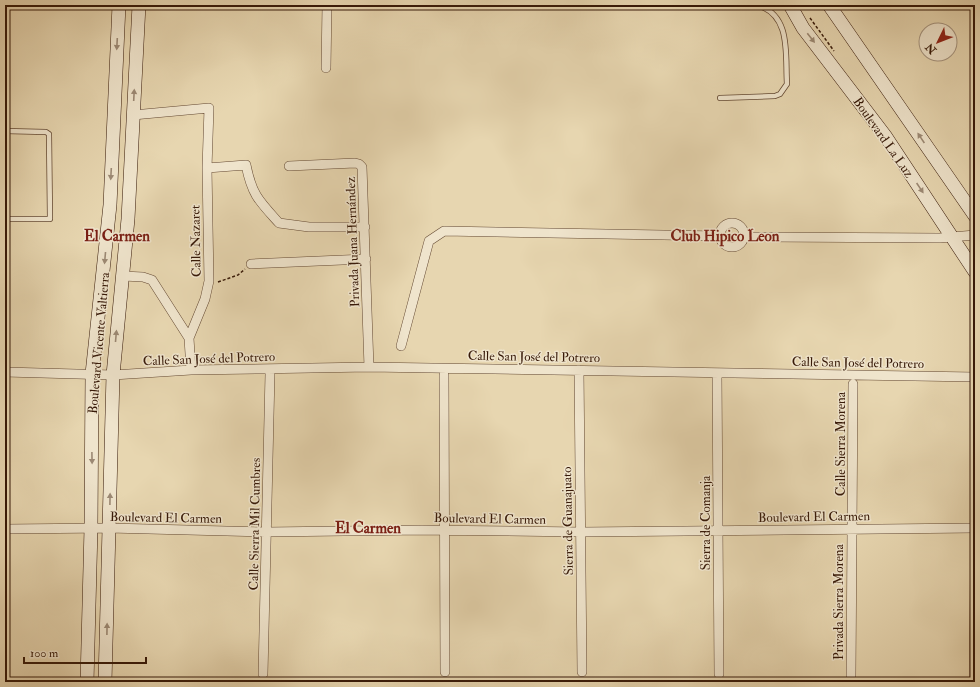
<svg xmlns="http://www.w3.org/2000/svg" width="980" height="687" viewBox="0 0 980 687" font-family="'IM FELL Double Pica',serif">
<rect width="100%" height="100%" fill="#e7d6b0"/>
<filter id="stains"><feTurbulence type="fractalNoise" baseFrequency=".005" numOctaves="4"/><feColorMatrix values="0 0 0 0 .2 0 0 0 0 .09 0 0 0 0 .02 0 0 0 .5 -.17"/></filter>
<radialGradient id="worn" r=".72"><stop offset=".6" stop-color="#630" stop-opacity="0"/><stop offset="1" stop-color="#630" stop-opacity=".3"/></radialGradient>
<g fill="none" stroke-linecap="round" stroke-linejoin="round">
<defs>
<path id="service" d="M720,98l55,-2 5,-2 7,-10c-2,-29 5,-69 -30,-79
M5,131l41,1 3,2 1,85h-45"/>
<path id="minor" d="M326,68l1,-63
M133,115l76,-7 -2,60 2,113 -4,18 -16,39 2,32
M289,166l66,-3 4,1 3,3 7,200
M207,168l39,-3c6,30 13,36 33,58l30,4h56
M720 235a12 12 0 1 1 24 0a12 12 0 1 1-24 0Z
M744,237l196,1 35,-3
M251,264l115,-5
M123,276l20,1 9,3 37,58
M401,346l28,-105 15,-10 276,5
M579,370l3,302
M5,372l108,3 78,-5 178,-3 606,10
M717,373l2,301
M444,375l1,297
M5,529l104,-1 157,4 156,-2 159,2 394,-4
M263,674l7,-300
M851,676l2,-292
M974,678l1,-94"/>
<path id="secondary" d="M790,5l13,23 83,109 89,135
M829,5l146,211
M87,682l4,-154 1,-154 18,-169 9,-200
M105,682l8,-307 15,-156 11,-214"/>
</defs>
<!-- service casing -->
<use href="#service" stroke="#634832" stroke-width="6"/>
<!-- minor casing -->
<use href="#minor" stroke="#634832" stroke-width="10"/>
<!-- secondary casing -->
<use href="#secondary" stroke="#371908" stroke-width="14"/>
<!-- path -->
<path stroke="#371908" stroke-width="1.5" stroke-dasharray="3 2" stroke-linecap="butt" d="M810,18l24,33
M218,282l20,-7 7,-6"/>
<!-- service -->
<use href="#service" stroke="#efe4cc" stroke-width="4.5"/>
<!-- minor -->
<use href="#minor" stroke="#efe4cc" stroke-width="9"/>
<!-- secondary -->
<use href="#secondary" stroke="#efe4cc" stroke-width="13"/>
</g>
<!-- one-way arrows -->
<defs><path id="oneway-solid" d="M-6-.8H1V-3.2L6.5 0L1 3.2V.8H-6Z"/></defs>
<g fill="#9c8974">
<use href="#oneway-solid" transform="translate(811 38) rotate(52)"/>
<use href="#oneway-solid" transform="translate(117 44) rotate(93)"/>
<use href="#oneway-solid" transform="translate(134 95) rotate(-87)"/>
<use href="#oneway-solid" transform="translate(921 138) rotate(-124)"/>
<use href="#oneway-solid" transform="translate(111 174) rotate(93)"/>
<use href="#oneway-solid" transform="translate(920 188) rotate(56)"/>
<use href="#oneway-solid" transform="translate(105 258) rotate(95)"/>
<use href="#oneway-solid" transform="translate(116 336) rotate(-85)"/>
<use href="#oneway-solid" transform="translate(92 458) rotate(89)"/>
<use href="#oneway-solid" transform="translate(110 499) rotate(-89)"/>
<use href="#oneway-solid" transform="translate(107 629) rotate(-89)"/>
</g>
<g text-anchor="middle" stroke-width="3" stroke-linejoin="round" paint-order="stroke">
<!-- street labels -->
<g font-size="13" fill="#371908" stroke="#efe4cc">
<text transform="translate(884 137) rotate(55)" y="5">Boulevard La Luz</text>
<text transform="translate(195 241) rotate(-91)" y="5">Calle Nazaret</text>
<text transform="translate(352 242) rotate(-92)" y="5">Privada Juana Hernández</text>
<text transform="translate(98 343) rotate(-85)" y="5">Boulevard Vicente Valtierra</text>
<text transform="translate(534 356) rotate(1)" y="5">Calle San José del Potrero</text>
<text transform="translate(209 358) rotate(-2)" y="5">Calle San José del Potrero</text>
<text transform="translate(858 362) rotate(1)" y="5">Calle San José del Potrero</text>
<text transform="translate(840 444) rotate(-90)" y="5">Calle Sierra Morena</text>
<text transform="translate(814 516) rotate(-1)" y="5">Boulevard El Carmen</text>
<text transform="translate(166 517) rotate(1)" y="5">Boulevard El Carmen</text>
<text transform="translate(490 518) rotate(1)" y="5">Boulevard El Carmen</text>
<text transform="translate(567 521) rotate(-91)" y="5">Sierra de Guanajuato</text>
<text transform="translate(705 523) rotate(-90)" y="5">Sierra de Comanja</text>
<text transform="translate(254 524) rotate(-89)" y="5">Calle Sierra Mil Cumbres</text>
<text transform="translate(838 602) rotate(-90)" y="5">Privada Sierra Morena</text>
</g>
<!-- quarter labels -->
<g font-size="15" font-weight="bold" fill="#7a1f14" stroke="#efe4cc">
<text x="117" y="241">El Carmen</text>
<text x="725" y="241">Club Hipico Leon</text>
<text x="368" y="533">El Carmen</text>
</g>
</g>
<!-- margin -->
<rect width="980" height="687" fill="none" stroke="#e7d6b0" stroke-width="20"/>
<rect x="6" y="6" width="968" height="675" fill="none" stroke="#371908" stroke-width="2"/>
<rect x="10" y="10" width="960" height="667" fill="none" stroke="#371908"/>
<!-- north arrow -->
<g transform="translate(938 42) rotate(227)"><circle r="19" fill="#efe4cc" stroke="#a5937e"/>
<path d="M0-3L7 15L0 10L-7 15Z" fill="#8f2418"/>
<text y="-6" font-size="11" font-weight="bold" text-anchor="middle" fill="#371908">N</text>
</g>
<!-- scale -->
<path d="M24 657v6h122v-6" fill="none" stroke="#371908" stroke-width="2"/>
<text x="30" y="657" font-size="12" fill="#371908" stroke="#efe4cc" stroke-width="3" paint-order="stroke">100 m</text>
<rect width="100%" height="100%" filter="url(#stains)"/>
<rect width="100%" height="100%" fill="url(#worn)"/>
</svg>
